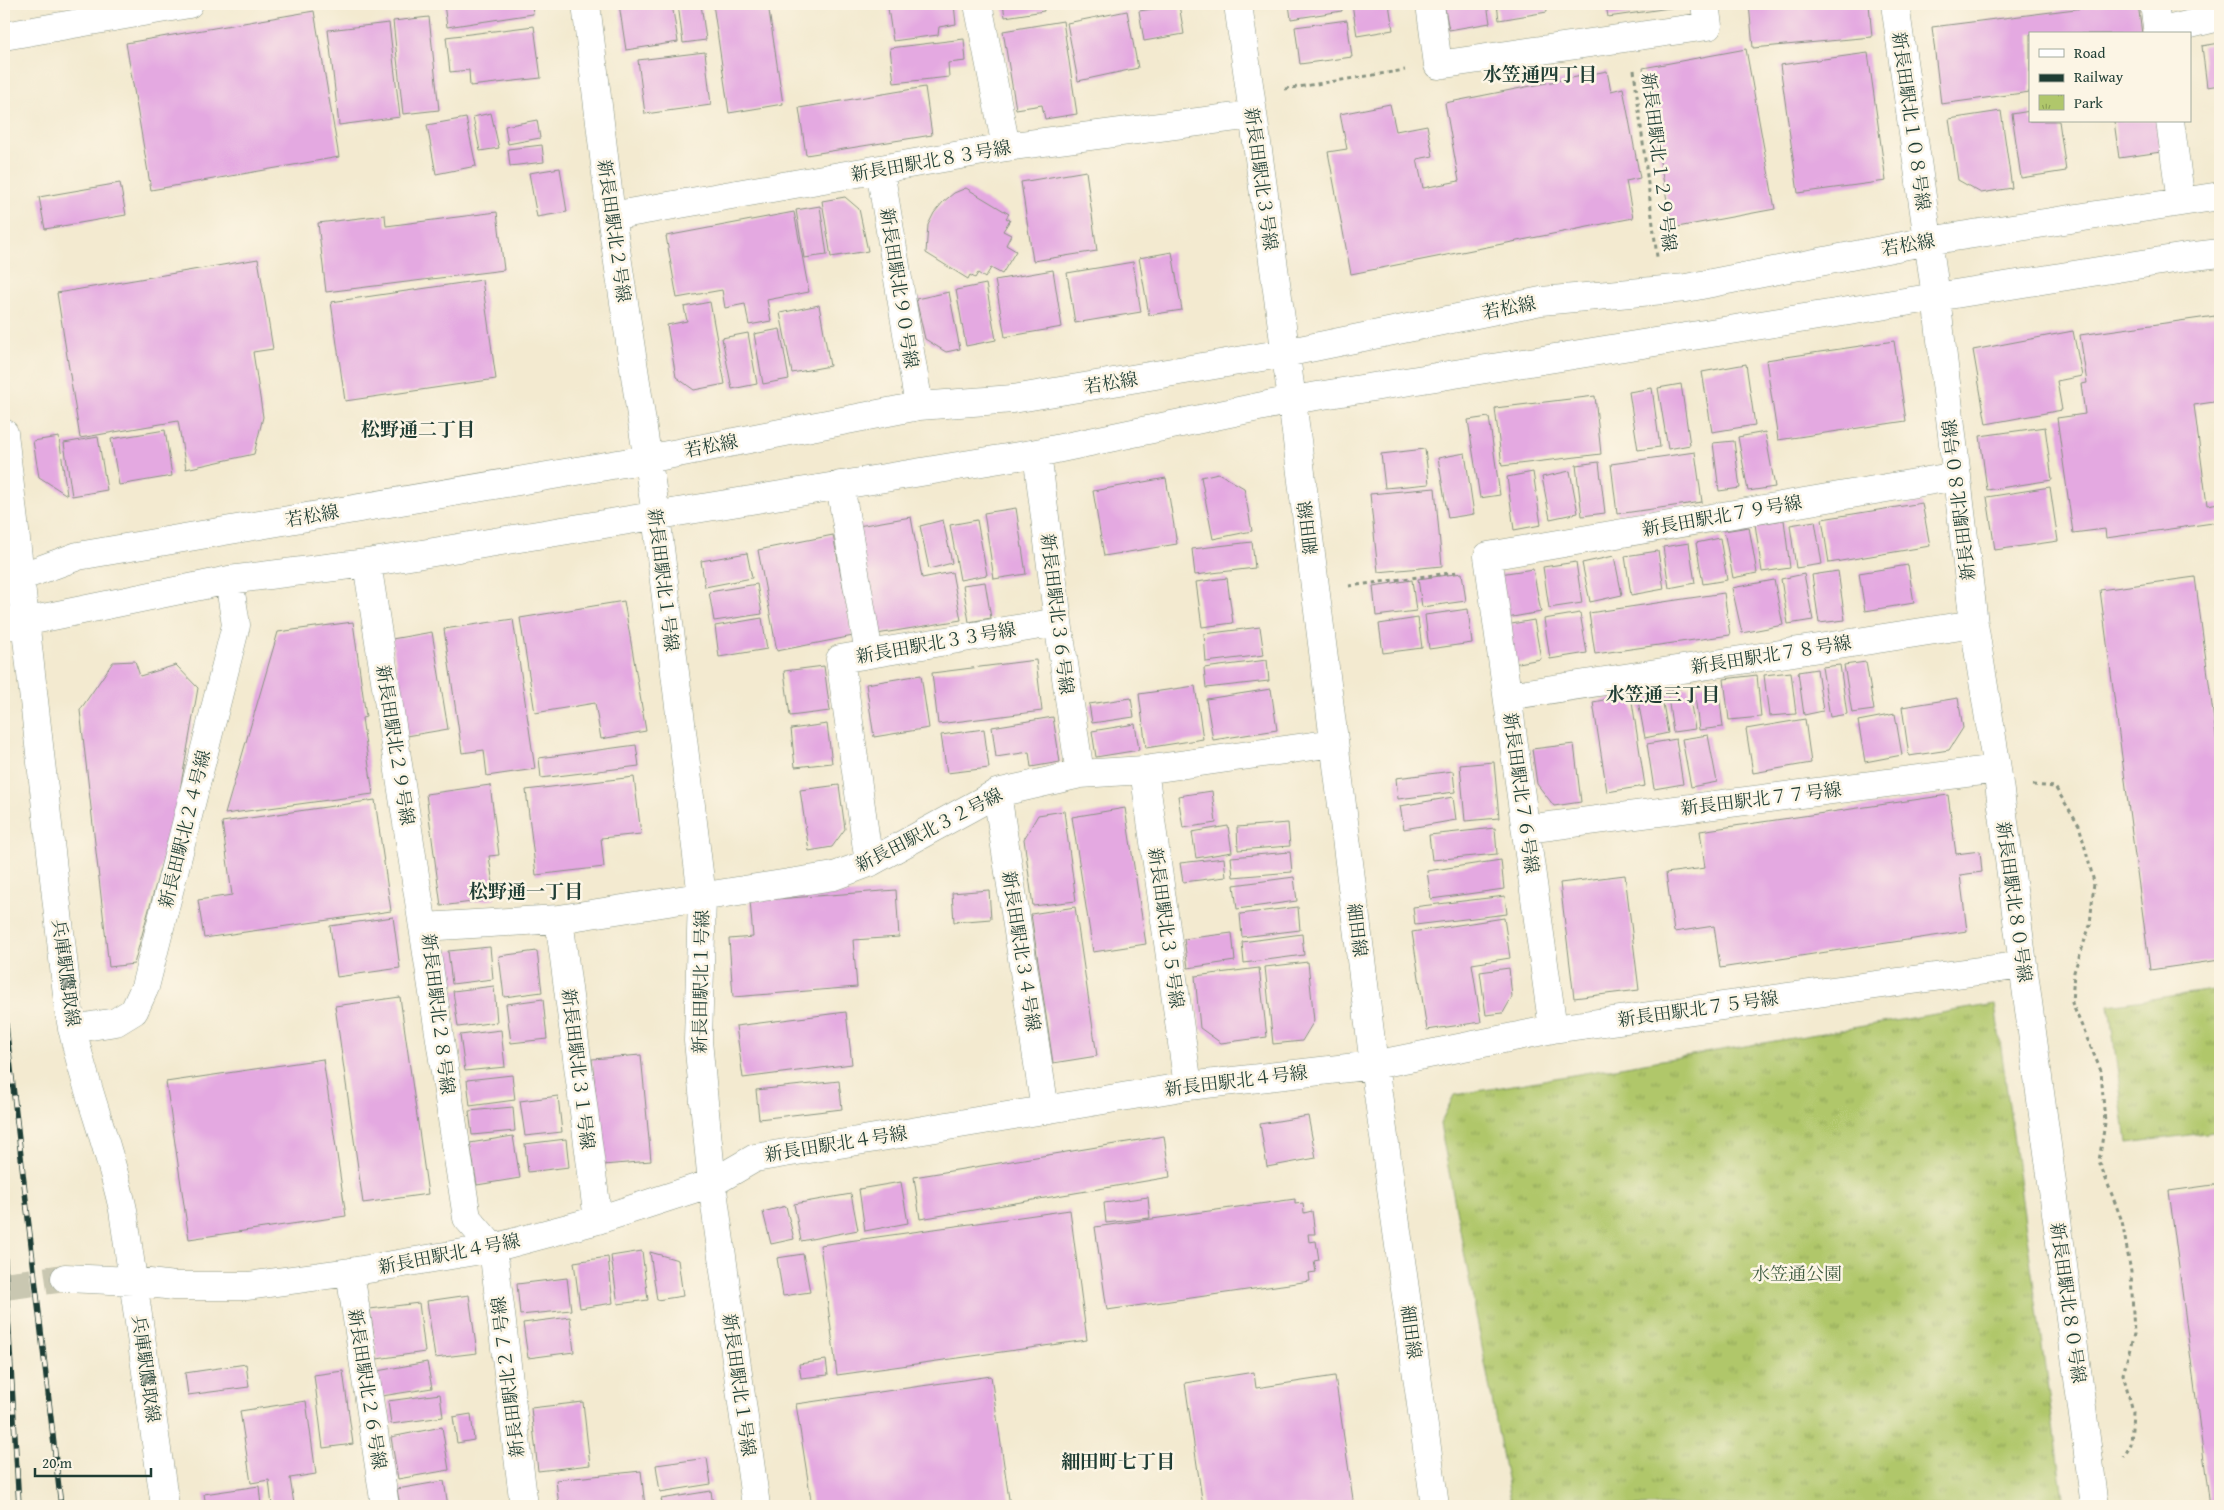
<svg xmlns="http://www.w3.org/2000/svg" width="2224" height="1510" viewBox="0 0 2224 1510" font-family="'Gentium Book Plus','Noto Serif JP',serif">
<defs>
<pattern id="park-tufts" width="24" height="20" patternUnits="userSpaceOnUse" patternTransform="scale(1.25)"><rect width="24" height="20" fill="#b0c76b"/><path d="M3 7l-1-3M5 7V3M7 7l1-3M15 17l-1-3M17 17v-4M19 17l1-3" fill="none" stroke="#8fa359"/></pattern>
</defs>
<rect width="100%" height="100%" fill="#fcf5e5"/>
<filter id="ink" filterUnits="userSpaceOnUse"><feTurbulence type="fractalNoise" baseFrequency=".02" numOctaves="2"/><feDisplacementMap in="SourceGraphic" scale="10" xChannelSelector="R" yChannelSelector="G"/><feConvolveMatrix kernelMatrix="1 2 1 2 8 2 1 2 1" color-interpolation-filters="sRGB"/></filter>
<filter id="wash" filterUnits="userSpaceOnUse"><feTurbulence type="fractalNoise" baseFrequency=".0096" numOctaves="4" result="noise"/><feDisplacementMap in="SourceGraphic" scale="20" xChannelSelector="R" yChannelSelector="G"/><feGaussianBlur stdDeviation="1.12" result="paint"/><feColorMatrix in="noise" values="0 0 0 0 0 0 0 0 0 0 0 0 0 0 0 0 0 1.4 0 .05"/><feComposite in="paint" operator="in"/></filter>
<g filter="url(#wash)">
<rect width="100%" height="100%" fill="#f3ead0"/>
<!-- park -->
<path fill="url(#park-tufts)" stroke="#688250" d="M2220,989v142l-93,12 -18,-138z
M1995,1004l69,502h-552l-72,-382 14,-29z"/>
<g id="blocks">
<!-- building -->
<path fill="#e4a9e1" d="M444,4h88l1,10 -86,13z
M619,4h53l6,38 -52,8z
M678,4h23l5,36 -23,3z
M713,4h55l15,100 -54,9z
M917,4h37l2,20 -17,3 -1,8 -45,6 -5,-33z
M1003,4h40l1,7 -39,6z
M1289,4h52l1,7 -51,8z
M1352,4h37l4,26 -36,6z
M1444,4h43l3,19 -41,7z
M1497,4h49l1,8 -48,8z
M1606,4h77v2l-75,11z
M1749,4h120l3,33 -119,11z
M2115,4h23l4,30h-112v58l-89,12 -9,-77z
M1179,5l5,29 -40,7 -5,-30z
M314,11l25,146 -188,33 -25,-147z
M1127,11l11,57 -60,13 -11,-58z
M429,17l10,93 -36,4 -10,-93z
M1347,20l5,37 -52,7 -5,-37z
M1063,21l14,93 -32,5 -3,-14 -26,4 -13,-78z
M389,23l11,94 -61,8 -11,-95z
M534,26l7,52 -71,8 -1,-16 -19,2 -4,-35z
M964,39l2,22 -18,2 1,14 -55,6 -4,-35z
M2220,43v42l-13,2 -5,-41z
M1746,49l29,160 -103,19 -29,-160z
M705,52l6,53 -66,9 -7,-54z
M1868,53l18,128 -88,12 -18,-128z
M1607,71l4,20 12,-3 17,90 -14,3 7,37 -282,56 -23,-122 19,-3 -7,-35 50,-10 6,27 31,-6 6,31 -16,3 6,29 36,-7 -14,-78z
M925,87l7,48 -126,20 -7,-47z
M2001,111l11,77 -31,5 -23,-13 -9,-61z
M2030,111v10h29l7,50 -45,7 -9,-64z
M491,113l8,35 -19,3 -7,-34z
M466,118l10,48 -40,8 -9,-49z
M537,120l3,18 -32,6 -3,-18z
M2114,121h43l4,31 -42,6z
M542,145l2,17 -34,4 -2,-17z
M560,168l7,44 -30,5 -8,-44z
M1086,171l11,80 -64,10 -12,-79z
M120,183l6,32 -81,14 -6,-32z
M966,188l43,26 -3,4 4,2 -7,11 8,4 -5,10 10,6 -14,23 -11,-6 -6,10 -7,-5 -3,5 -5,-3 -2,4 -42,-26 2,-28 6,-12 9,-11 11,-9z
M845,197l14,12 9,42 -37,6 -9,-56z
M820,206l7,49 -23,3 -8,-48z
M497,212l7,58 -178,22 -8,-69 67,-8 1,11z
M794,212l15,80 -42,8 4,21 -22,4 -4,-21 -20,4 -3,-18 -45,8 -11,-62z
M1172,252l10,58 -33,5 -10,-57z
M258,259l15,90 -20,3 10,65 -9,37 -68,15 -8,-48 -98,17 -23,-145z
M1133,262l8,50 -66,11 -8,-50z
M1053,270l9,57 -57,10 -10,-57z
M482,280l14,99 -151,22 -14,-99z
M986,284l10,56 -30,6 -10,-56z
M949,292l11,57 -14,3 -21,-13 -9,-40z
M710,302l15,82 -31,6 -18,-13 -9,-52 20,-4 -3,-14z
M819,305l11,61 -38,7 -12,-60z
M2215,316l5,39v46l-26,4 13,100 12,-2 1,19 -114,16 -1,-9 -32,4 -16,-115 28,-4 -4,-30 6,-1 -7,-48z
M780,329l9,50 -26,5 -9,-50z
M2073,331l9,45 -25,5 5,29 -76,14 -13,-74z
M748,333l9,51 -25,5 -10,-51z
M1894,341l12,80 -128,19 -12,-80z
M1746,364l9,61 -43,7 -10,-60z
M1681,384l9,61 -22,4 -10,-61z
M1652,388l8,59 -22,3 -9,-58z
M1595,396l6,58 -99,12 -7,-58z
M1489,417l11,78 -20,3 -12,-78z
M2045,427l7,53 -65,10 -7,-54z
M165,430l7,46 -53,9 -8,-46z
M1765,432l10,55 -27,4 -10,-54z
M59,437l8,58 -28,-18 -6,-36z
M98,437l9,53 -35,6 -8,-53z
M1734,441l6,47 -21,3 -6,-48z
M1425,449l4,35 -44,4 -4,-34z
M1695,452l7,50 -85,12 -6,-50z
M1465,453l9,61 -26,4 -10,-60z
M1599,462l6,51 -23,3 -6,-51z
M1570,471l8,42 -28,6 -8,-42z
M1533,472l8,53 -27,5 -7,-53z
M1218,473l26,15 8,43 -39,8 -12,-62z
M1166,478l11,66 -73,12 -11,-65z
M2050,487l8,54 -63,9 -8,-53z
M1435,488l7,78 -64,6 -8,-78z
M1922,503l8,43 -101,17 -7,-44z
M1016,508l10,66 -32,5 -10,-66z
M911,517l11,61 30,-6 9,48 -84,14 -19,-108z
M943,520l9,43 -23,6 -9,-43z
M977,520l10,55 -27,5 -10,-55z
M1784,520l6,48 -28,4 -7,-48z
M1815,521l7,43 -26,4 -6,-43z
M1749,527l8,46 -24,5 -9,-47z
M833,535l20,101 -76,15 -19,-101z
M1720,538l7,42 -24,4 -7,-41z
M1252,542l3,26 -60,7 -3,-26z
M1689,543l6,40 -26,5 -6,-41z
M1658,551l6,38 -33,6 -6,-39z
M747,553l5,25 -47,9 -4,-26z
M1614,556l8,39 -32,7 -8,-39z
M1576,562l6,41 -33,5 -6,-41z
M1908,565l6,38 -49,8 -6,-38z
M1533,569l8,43 -34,6 -7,-44z
M1838,571l7,49 -26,3 -7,-48z
M1462,573l4,28 -44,6 -4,-28z
M1804,574l9,46 -25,4 -7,-45z
M2195,577l25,189v194l-70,10 -50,-380z
M1227,578l6,45 -31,4 -6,-45z
M1412,580l4,31 -40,5 -3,-30z
M1774,580l9,45 -41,8 -10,-45z
M985,582l6,36 -22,4 -6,-37z
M757,584l5,30 -48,7 -5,-29z
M1724,593l6,42 -135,19 -6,-41z
M624,601l22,130 -45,8 -6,-36 -60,10 -15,-95z
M1468,609l4,34 -43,6 -4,-34z
M1580,613l7,40 -37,6 -6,-40z
M762,618l5,31 -48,8 -4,-31z
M1418,618l4,30 -39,5 -4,-29z
M513,619l22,150 -48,7 -3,-26 -22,3 -18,-124z
M1534,620l7,39 -28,5 -7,-39z
M353,622l13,95 -4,1 11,76 -148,20 53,-182z
M1260,627l4,28 -58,7 -2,-28z
M432,632l16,97 -41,7 -15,-97z
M1036,660l6,51 -104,13 -6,-51z
M1267,660l2,21 -63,7 -2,-20z
M135,661l5,15 36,-11 22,23 -21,119 -43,157 -25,3 -29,-257 33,-48z
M1866,662l8,48 -22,3 -8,-48z
M1840,665l7,49 -17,3 -8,-50z
M824,666l6,45 -40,5 -6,-45z
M1817,669l6,42 -19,4 -6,-43z
M1791,672l5,42 -27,2 -5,-41z
M921,675l8,53 -55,9 -8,-53z
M1757,675l4,42 -32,3 -5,-41z
M1718,683l5,44 -24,3 -5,-44z
M1195,686l8,53 -57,9 -7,-54z
M1688,687l7,42 -22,3 -6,-42z
M1271,689l6,41 -64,10 -7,-41z
M1661,691l7,42 -23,5 -8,-43z
M1631,695l14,91 -38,6 -14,-90z
M1131,698l3,19 -42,6 -3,-19z
M1958,698l5,30 -14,22 -40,6 -7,-49z
M1895,714l7,41 -37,7 -7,-41z
M1053,717l7,45 -29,5 -2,-15 -33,5 -4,-30z
M1805,719l6,44 -58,10 -7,-44z
M827,724l5,39 -37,4 -4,-38z
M1135,724l4,26 -43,7 -4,-26z
M984,729l5,39 -42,5 -6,-38z
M1708,735l9,47 -26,5 -9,-48z
M1676,739l7,45 -29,5 -7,-45z
M1574,744l7,58 -27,4 -17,-22 -5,-35z
M636,745l3,21 -98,12 -2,-20z
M1494,762l5,56 -34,3 -5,-56z
M1453,771l2,21 -57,7 -2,-21z
M634,777l7,57 -40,4 3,29 -68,8 -10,-85z
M490,785l9,70 -10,1 6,43 -54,7 -15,-112z
M839,785l6,44 -13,18 -23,4 -9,-61z
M1212,791l4,32 -33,5 -5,-32z
M1948,795l8,59 24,-3 2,21 -22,3 7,56 -247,37 -6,-42 -40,6 -8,-59 39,-5 -5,-37z
M1453,797l3,23 -52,9 -4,-23z
M375,800l16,111 -187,27 -6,-38 34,-5 -10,-73z
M1125,808l21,136 -53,8 -21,-135z
M1064,811l12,90 -43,5 -9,-67 14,-24z
M1288,823l2,23 -52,4 -1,-23z
M1228,826l4,26 -36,6 -4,-26z
M1495,828l2,26 -65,6 -3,-25z
M1290,852l2,20 -59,5 -2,-20z
M1224,858l2,19 -43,5 -3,-19z
M1501,860l3,29 -73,10 -4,-28z
M1625,875l14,115 -65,8 -14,-115z
M1294,877l3,24 -60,8 -3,-24z
M896,890l3,47 -46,3 4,47 -124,10 -4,-58 24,-2 -3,-36z
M989,890l2,29 -37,3 -2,-29z
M1505,896l2,18 -92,11 -2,-18z
M1075,907l22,149 -44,7 -22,-149z
M1298,907l2,23 -58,7 -2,-23z
M393,917l7,51 -63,9 -7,-51z
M1504,918l6,40 -38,6 9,58 -54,8 -15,-98z
M1232,933l3,28 -47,7 -4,-29z
M1302,934l2,21 -60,8 -2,-21z
M490,947l3,32 -41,5 -4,-33z
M537,951l5,41 -38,5 -5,-41z
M1308,962l6,59 -12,20 -29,3 -8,-77z
M1259,968l8,69 -46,6 -21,-15 -5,-52z
M1509,968l3,29 -9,16 -17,2 -6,-43z
M494,986l3,36 -39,5 -5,-36z
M400,997l28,197 -65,9 -28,-197z
M543,999l4,40 -36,4 -5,-39z
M846,1012l6,52 -109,14 -7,-52z
M501,1030l4,37 -40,4 -5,-36z
M641,1055l10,106 -48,4 -11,-106z
M323,1059l23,157 -157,23 -23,-157z
M512,1075l3,25 -45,6 -3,-26z
M839,1081l3,28 -83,10 -3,-29z
M558,1096l4,36 -37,4 -5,-35z
M513,1107l2,24 -43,4 -3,-24z
M1308,1116l8,42 -49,9 -7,-43z
M513,1136l7,42 -43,7 -7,-42z
M1164,1136l6,41 -250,42 -6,-42z
M566,1139l3,28 -41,5 -3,-28z
M901,1182l7,41 -43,8 -6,-42z
M2220,1184v322h-10l-41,-315z
M851,1194l7,36 -57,11 -7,-37z
M1148,1197l2,21 -44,5 -2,-20z
M1295,1199v5l8,-1 1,10 8,-2 3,23h-7l1,8 7,-1 3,19 -5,1 2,11 -7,1 1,8 -203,29 -12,-83z
M786,1206l8,33 -23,5 -8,-32z
M1070,1210l17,130 -250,35 -17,-130z
M642,1251l6,49 -30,4 -7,-48z
M650,1252l28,8 5,36 -26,4z
M803,1254l7,38 -27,4 -6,-38z
M608,1257l5,46 -33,5 -6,-46z
M567,1278l4,32 -51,5 -3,-31z
M469,1295l8,58 -42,5 -8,-57z
M419,1303l6,49 -48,7 -7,-50z
M570,1317l4,35 -46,6 -5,-35z
M826,1360l2,15 -27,3 -2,-14z
M427,1362l5,26 -50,8 -5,-25z
M246,1364l3,23 -61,8 -3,-22z
M343,1371l10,73 -30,4 -9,-73z
M1254,1372l2,16 79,-12 19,130h-151l-18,-123z
M991,1376l19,130h-198l-16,-102z
M440,1394l3,23 -52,7 -3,-23z
M306,1401l10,73 -26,4 4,26 -22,2 -3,-26 -18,3 -11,-72z
M583,1402l7,63 -52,6 -7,-63z
M471,1414l3,26 -17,3 -4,-26z
M442,1427l7,43 -51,9 -7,-42z
M707,1458l4,26 -51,8 -4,-27z
M641,1471l4,35h-86l-3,-26z
M444,1481l4,25h-48l-3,-17z
M259,1486l2,20h-55l-2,-12z
M711,1491l2,15h-50l-2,-7z"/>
</g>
</g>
<g filter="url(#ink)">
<use href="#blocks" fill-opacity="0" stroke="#899482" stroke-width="1"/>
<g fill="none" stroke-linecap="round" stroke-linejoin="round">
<!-- minor-tunnel -->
<path stroke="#c9c7b1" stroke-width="28" stroke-dasharray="28 14" stroke-linecap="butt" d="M4,1286l61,-8"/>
<defs>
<path id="minor" d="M586,4l25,212 45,299 46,382 -4,144 14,142 44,323
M978,4l28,143
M1238,4l54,396 82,665 61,441
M1430,4l8,61 270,-39 -3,-22
M1895,4l41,293 38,327 23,145 98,737
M2154,4l4,30
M2158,32l62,-15
M4,36l185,-32
M2170,121l11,81
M880,170l39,236
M611,216l395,-69 246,-32
M4,433l65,579c12,67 40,131 54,198l42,296
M1037,453l21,169 22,152
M840,485l29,169
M367,563l56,364
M4,580l16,-3 58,-21 569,-97 272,-53 94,-7 272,-46 256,-52 145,-13 242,-47 292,-45
M4,626l225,-46 138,-17 670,-110 255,-53 894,-143 34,-4
M1508,696l466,-72
M1144,770l44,316
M997,793l48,317
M1526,829l471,-60
M869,863l-29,-204 218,-37
M559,919l39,301
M72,1029l44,-7 18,-11 11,-24 91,-362 -7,-45
M1553,1029l-65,-473 469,-80
M350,1272l35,234
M65,1278l68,3 41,5h74l102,-14 143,-24 105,-28 114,-37 43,-25 433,-72 186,-21 179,-36 470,-64
M524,1506l-31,-258 -26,-30 -44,-291 136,-8 275,-43 35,-13 128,-70 83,-19 64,-4 190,-27"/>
</defs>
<!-- minor casing -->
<use href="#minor" stroke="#899482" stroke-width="29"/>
<!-- path -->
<path stroke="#899482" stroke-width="3" stroke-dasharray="4 4" stroke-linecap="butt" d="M1634,70l23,187
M1285,89l120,-19
M1349,586l108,-14
M2033,785l22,2 24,38 15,57 -4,43 -16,47 -2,31 29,68 4,52 -6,38 23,60 9,51 3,62 -11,40 10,37 -2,34 -7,13"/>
<!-- minor -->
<use href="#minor" stroke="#fff" stroke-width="28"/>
<defs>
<path id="rail" d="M4,1008l57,498
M4,1248l15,258"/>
</defs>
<!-- rail casing -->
<use href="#rail" stroke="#1f3d34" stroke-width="5.5"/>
<!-- rail -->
<use href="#rail" stroke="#fcf5e5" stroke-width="4" stroke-dasharray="11" stroke-linecap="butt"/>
</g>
</g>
<g text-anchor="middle" stroke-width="5" stroke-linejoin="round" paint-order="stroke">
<!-- street labels -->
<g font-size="18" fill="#1f3d34" stroke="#fcf5e5">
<text transform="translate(1911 121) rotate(82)" y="6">新長田駅北１０８号線</text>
<text transform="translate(931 161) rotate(-10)" y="6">新長田駅北８３号線</text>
<text transform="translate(1659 162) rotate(83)" y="6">新長田駅北１２９号線</text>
<text transform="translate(1261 179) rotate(82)" y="6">新長田駅北３号線</text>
<text transform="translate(614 231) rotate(82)" y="6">新長田駅北２号線</text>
<text transform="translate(1908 245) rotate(-10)" y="6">若松線</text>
<text transform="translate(899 288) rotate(81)" y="6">新長田駅北９０号線</text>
<text transform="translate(1509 308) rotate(-11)" y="6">若松線</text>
<text transform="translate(1111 383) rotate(-9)" y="6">若松線</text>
<text transform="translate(711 446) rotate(-11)" y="6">若松線</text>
<text transform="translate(1959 500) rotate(-97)" y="6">新長田駅北８０号線</text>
<text transform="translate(312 516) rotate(-10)" y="6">若松線</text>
<text transform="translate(1722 516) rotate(-10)" y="6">新長田駅北７９号線</text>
<text transform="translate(1308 528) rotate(-97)" y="6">細田線</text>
<text transform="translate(663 580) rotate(83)" y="6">新長田駅北１号線</text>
<text transform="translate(1057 614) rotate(83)" y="6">新長田駅北３６号線</text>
<text transform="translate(936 643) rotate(-10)" y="6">新長田駅北３３号線</text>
<text transform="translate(1771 655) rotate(-9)" y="6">新長田駅北７８号線</text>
<text transform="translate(395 745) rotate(81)" y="6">新長田駅北２９号線</text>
<text transform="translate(1521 793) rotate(82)" y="6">新長田駅北７６号線</text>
<text transform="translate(1761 799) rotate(-7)" y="6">新長田駅北７７号線</text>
<text transform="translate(185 829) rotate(-76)" y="6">新長田駅北２４号線</text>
<text transform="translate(929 830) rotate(-27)" y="6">新長田駅北３２号線</text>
<text transform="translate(2014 902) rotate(82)" y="6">新長田駅北８０号線</text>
<text transform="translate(1166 928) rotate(82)" y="6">新長田駅北３５号線</text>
<text transform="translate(1357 930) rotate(83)" y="6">細田線</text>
<text transform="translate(1021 951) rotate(81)" y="6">新長田駅北３４号線</text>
<text transform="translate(66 973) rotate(82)" y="6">兵庫駅鷹取線</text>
<text transform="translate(701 982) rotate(-89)" y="6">新長田駅北１号線</text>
<text transform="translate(1698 1009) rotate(-8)" y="6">新長田駅北７５号線</text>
<text transform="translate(438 1014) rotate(83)" y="6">新長田駅北２８号線</text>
<text transform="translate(578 1069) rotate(83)" y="6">新長田駅北３１号線</text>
<text transform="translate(1236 1081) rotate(-7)" y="6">新長田駅北４号線</text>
<text transform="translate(836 1144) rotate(-9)" y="6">新長田駅北４号線</text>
<text transform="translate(449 1254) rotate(-11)" y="6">新長田駅北４号線</text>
<text transform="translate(2068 1303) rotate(82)" y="6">新長田駅北８０号線</text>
<text transform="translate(1411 1332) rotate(82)" y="6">細田線</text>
<text transform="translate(146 1369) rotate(82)" y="6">兵庫駅鷹取線</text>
<text transform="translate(508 1377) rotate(-97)" y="6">新長田駅北２７号線</text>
<text transform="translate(739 1385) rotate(82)" y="6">新長田駅北１号線</text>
<text transform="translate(367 1389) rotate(81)" y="6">新長田駅北２６号線</text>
</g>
<!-- park labels -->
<g font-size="18" fill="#3c593f" stroke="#fcf5e5">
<text x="1797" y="1280">水笠通公園</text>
</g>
<!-- neighbourhood labels -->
<g font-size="19" font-weight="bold" fill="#1f3d34" stroke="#fcf5e5">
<text x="1540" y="81">水笠通四丁目</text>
<text x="418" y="436">松野通二丁目</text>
<text x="1663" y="701">水笠通三丁目</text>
<text x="526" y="898">松野通一丁目</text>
<text x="1118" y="1468">細田町七丁目</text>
</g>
</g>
<!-- margin -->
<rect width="2224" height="1510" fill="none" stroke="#fcf5e5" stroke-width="20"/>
<!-- legend -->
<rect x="2029" y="32" width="162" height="90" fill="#fcf5e5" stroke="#a4ab9e"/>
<rect x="2039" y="49" width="25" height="8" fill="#ffffff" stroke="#a4ab9e"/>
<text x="2074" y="58" font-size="15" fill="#1f3d34">Road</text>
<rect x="2039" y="74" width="25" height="8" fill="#1f3d34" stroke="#a4ab9e"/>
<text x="2074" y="82" font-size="15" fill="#1f3d34">Railway</text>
<rect x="2039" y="95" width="25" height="15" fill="url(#park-tufts)" stroke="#a4ab9e"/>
<text x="2074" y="108" font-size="15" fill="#1f3d34">Park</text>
<!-- scale -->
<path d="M35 1468v8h116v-8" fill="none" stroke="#1f3d34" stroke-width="2.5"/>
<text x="42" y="1468" font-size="15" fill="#1f3d34" stroke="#fcf5e5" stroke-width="4" paint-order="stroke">20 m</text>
</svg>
